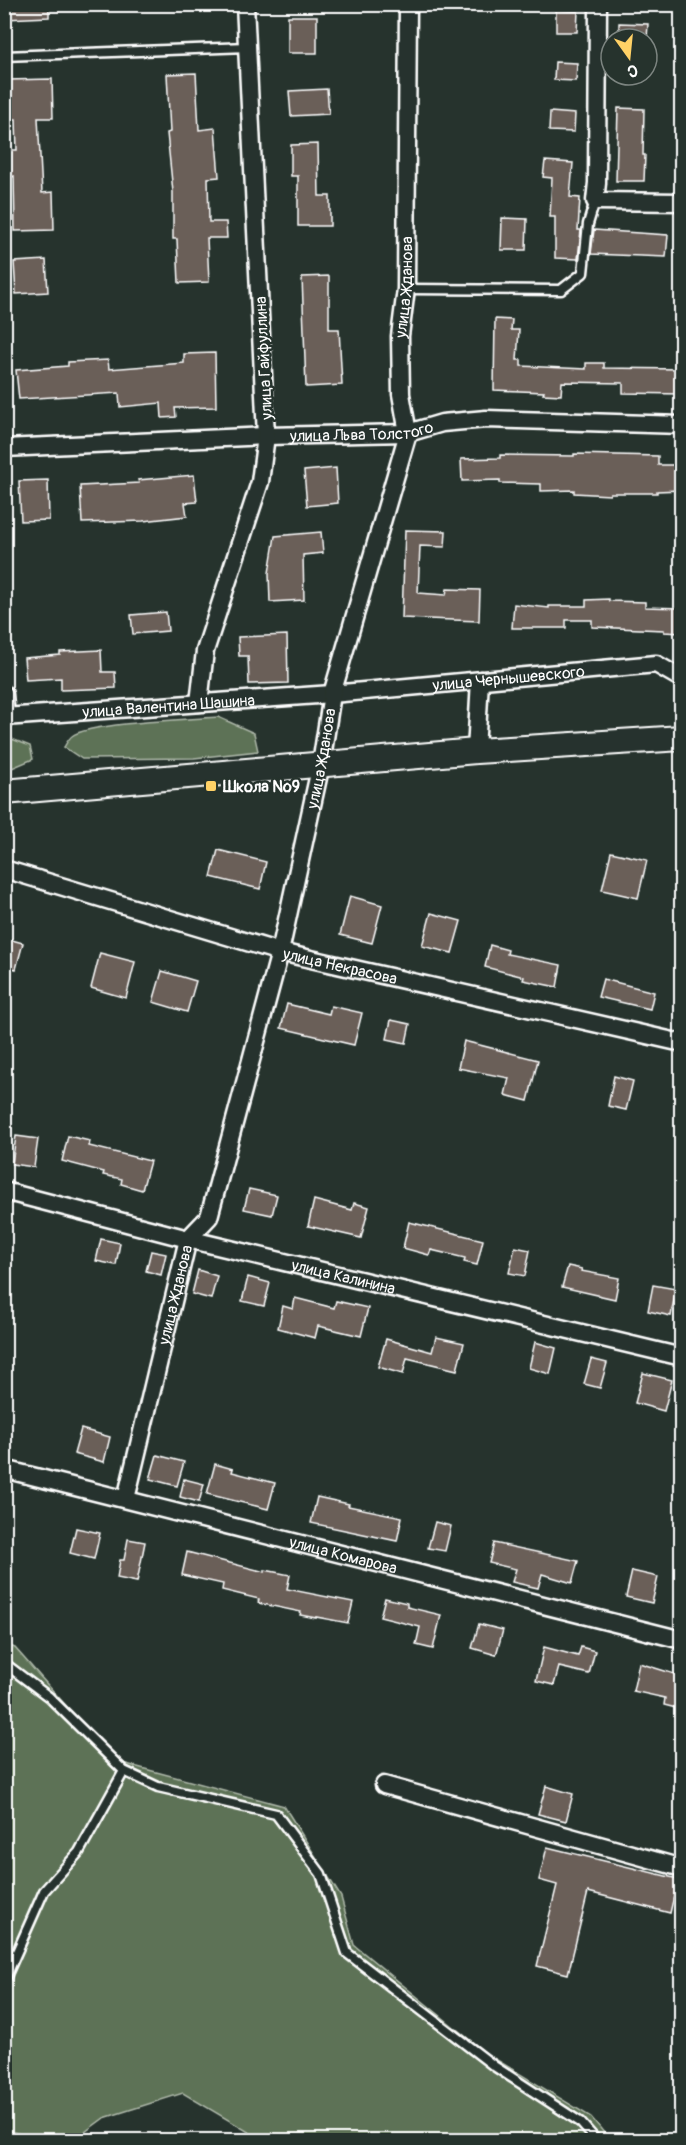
<svg xmlns="http://www.w3.org/2000/svg" width="686" height="2145" viewBox="0 0 686 2145" font-family="Pangolin,sans-serif">
<rect width="100%" height="100%" fill="#26332d"/>
<filter id="ink" filterUnits="userSpaceOnUse"><feTurbulence type="fractalNoise" baseFrequency=".0167" numOctaves="2"/><feDisplacementMap in="SourceGraphic" scale="12" xChannelSelector="R" yChannelSelector="G"/><feConvolveMatrix kernelMatrix="1 2 1 2 8 2 1 2 1" color-interpolation-filters="sRGB"/></filter>
<g filter="url(#ink)">
<!-- green -->
<path fill="#5d7256" stroke="#aeb8aa" stroke-width="1.5" d="M218,717l36,16 4,18 -64,7 -112,1 -18,-12c2,-3 5,-9 8,-11 17,-13 120,-17 146,-19z
M4,736l26,10 3,13 -28,12z
M4,1644l11,4 100,113 169,45 57,91 13,48 133,109 104,63 19,23h-348l-79,-47 -79,25 -30,22h-29l-40,-10z"/>
<!-- building -->
<path fill="#6b5e59" stroke="#fff" stroke-width="1.5" d="M4,4h45v13l-44,2z
M556,10l22,1 -1,21h-21z
M288,16h29v37h-29z
M619,23l29,1 -1,15h-28z
M555,62l22,1 -1,18 -22,-1z
M196,73l3,57 16,-2 4,49 -11,1 1,44h17l1,16h-20l2,44 -30,1 -2,-44h-4v-47l-6,-59 3,-1 -3,-58z
M52,79l1,39h-15l4,75 11,-1 1,38 -39,1 -1,-55 -3,1 -1,-27h7l-1,-31h-7l-2,-39z
M327,89l2,25 -38,2 -2,-25z
M618,108l26,1 -1,46h2l-1,26h-28z
M550,112l25,2 -1,18 -25,-1z
M318,144l1,52h11v30h-32v-50h-7v-31z
M545,161l28,2 -3,34 10,1 -2,32h3l-3,29 -23,-1v-41h-5l2,-39 -9,-1z
M502,218l25,1 -1,31h-25z
M594,230l74,5 -2,22 -75,-3z
M46,260l2,32 -32,2 -2,-32z
M329,276v53h10l3,56 -36,2 -4,-110z
M495,319l17,1 -1,10h8l-2,30h4v6l65,3v-6h18v5l77,1v25l-58,-1v-10l-61,-1 -1,13 -18,-1 1,-2 -50,-2z
M215,353l1,54 -41,1 1,9 -14,1 -1,-15 -41,4 -1,-14 -100,6 -3,-29 52,-4v-4l40,-2 1,9 75,-6v-9z
M574,454l84,2v9h23v25l-24,1v2h-47v2l-36,-2v-3l-33,1v-7l-41,-1v-3l-38,1 -1,-22 39,-1v-3l74,1z
M336,468l2,35 -31,3 -3,-35z
M194,475l3,27 -12,1 2,13 -44,5 -61,2 -2,-37 59,-3 -1,-3z
M48,480l1,40 -28,1 -2,-40z
M405,530l41,1 -1,16 -25,-1 -2,47 28,2 1,-6 33,1 -1,31 -77,-3z
M321,532l2,21 -20,2 1,45 -34,2 -1,-29 6,-37z
M609,599v2l36,1v5l36,1v25l-17,-1v-2l-72,-3v-7h-26v8h-54l2,-24 35,4v-2h37v-6z
M166,612l2,19 -35,3 -2,-19z
M287,635l1,48 -39,1 -1,-28h-9l-1,-19z
M101,650l1,22h13l1,16 -55,2v-12l-35,2 -2,-22 36,-3v-3z
M218,850l48,12 -6,27 -49,-12z
M611,852l36,8 -9,38 -36,-8z
M350,896l32,9 -10,38 -32,-8z
M431,913l30,8 -9,32 -30,-7z
M8,939l15,4 -7,26 -12,-3v-13z
M490,945l18,5 -1,4 54,11 -4,22 -34,-7 1,-3 -39,-10z
M100,953l35,9 -9,36 -35,-10z
M162,971l34,10 -9,31 -34,-10z
M603,979l51,13 -4,17 -52,-12z
M287,1004l42,10 2,-8 31,7 -8,32 -73,-17z
M391,1020l19,4 -4,19 -19,-4z
M464,1041l74,19 -10,41 -23,-6 4,-17 -51,-10z
M614,1076l19,5 -7,29 -18,-4z
M16,1136l22,3 -4,28 -22,-3z
M68,1136l22,5 -1,5 61,15 -8,29 -21,-6 1,-5 -19,-4 1,-3 -42,-11z
M249,1189l28,6 -5,20 -28,-6z
M314,1200l38,10 2,-7 15,4 -8,31 -53,-12z
M409,1222l74,18 -6,25 -13,-3 1,-4 -34,-8 -2,5 -26,-7z
M101,1239l19,4 -4,22 -20,-4z
M515,1247l15,3 -5,26 -16,-3z
M151,1251l15,3 -5,21 -15,-4z
M568,1266l14,3 -1,2 38,7 -4,21 -53,-12z
M198,1270l19,6 -6,23 -19,-5z
M248,1277l22,6 -6,23 -22,-5z
M653,1285l23,4 -5,27 -23,-5z
M295,1298l39,10 2,-7 32,7 -7,28 -43,-10 -3,12 -37,-10 5,-22 10,3z
M436,1337l28,6 -7,27 -50,-12 -4,16 -25,-7 8,-28 46,13z
M535,1342l21,6 -6,26 -21,-6z
M591,1359l16,4 -7,25 -16,-4z
M643,1373l29,7 -8,31 -29,-8z
M81,1429l29,8 -6,25 -30,-8z
M157,1455l27,7 -7,24 -27,-7z
M215,1464l18,5 -1,3 43,11 -7,26 -61,-15z
M184,1479l20,5 -5,18 -19,-5z
M317,1497l32,7 -1,2 54,11 -5,24 -86,-18z
M435,1522l16,4 -6,25 -17,-3z
M76,1528l24,5 -6,26 -24,-6z
M128,1539l17,3 -8,40 -20,-4 3,-18h4z
M494,1543l84,18 -6,22 -30,-9 -4,14 -26,-6 4,-13 -27,-6z
M187,1552l78,20v-2l25,5 -3,14 66,13 -5,21 -32,-6v1l-16,-3 1,-3 -43,-9 1,-4 -37,-9 1,-6 -41,-9z
M632,1571l26,6 -6,26 -26,-6z
M385,1598l22,5v4l34,8 -8,34 -17,-4 4,-18 -40,-10z
M479,1624l24,6 -7,25 -24,-7z
M544,1647l34,9 3,-9 14,4 -6,23 -30,-7 -5,18 -18,-4z
M639,1663l42,13v13l-5,19 -12,-3 1,-7 -32,-7z
M546,1786l27,8 -7,27 -28,-7z
M547,1847l131,32 -8,34 -82,-21 -20,82 -31,-8 20,-81 -18,-5z"/>
<g fill="none" stroke-linecap="round" stroke-linejoin="round">
<defs>
<path id="lane" d="M4,56l244,-9
M406,289l155,1 22,-17 5,-49 7,-23
M4,1663l45,34 75,74 34,16 118,27 45,60 26,79 147,113 86,56 16,18
M4,1981l40,-90 35,-39 45,-81"/>
<g id="street">
<path d="M598,4l-1,179 -2,18 87,1"/>
<path id="s1" d="M4,448l262,-12 142,-3 34,-10 44,-4 196,6"/>
<path d="M4,694l2,23"/>
<path d="M199,703l6,-52 55,-169 6,-46 -21,-432"/>
<path id="s2" d="M4,717l328,-23 324,-30 26,15"/>
<path d="M476,751l4,-71"/>
<path id="s3" d="M4,869l276,83 402,91"/>
<path id="s4" d="M4,1191l184,48 494,118"/>
<path id="s5" d="M4,1469l678,171"/>
<path id="s6" d="M126,1499l62,-260 21,-22 71,-265 41,-188 11,-70 76,-261 -7,-39 -1,-58 6,-47 2,-285"/>
<path d="M384,1785l298,83"/>
</g>
<path id="secondary" d="M4,792l472,-41 206,-13"/>
</defs>
<!-- lane casing -->
<use href="#lane" stroke="#fff" stroke-width="13"/>
<!-- street casing -->
<use href="#street" stroke="#fff" stroke-width="21"/>
<!-- secondary casing -->
<use href="#secondary" stroke="#fff" stroke-width="28"/>
<!-- lane -->
<use href="#lane" stroke="#26332d" stroke-width="8"/>
<!-- street -->
<use href="#street" stroke="#26332d" stroke-width="16"/>
<!-- secondary -->
<use href="#secondary" stroke="#26332d" stroke-width="24"/>
</g>
</g>
<!-- markers -->
<rect fill="#ffd166" stroke="#26332d" stroke-width="2" x="205" y="780" width="12" height="12" rx="3"/>
<g text-anchor="middle" stroke-width="5" stroke-linejoin="round" paint-order="stroke">
<!-- street labels -->
<g font-size="16" fill="#fff" stroke="#26332d">
<text dy="6" stroke="none"><textPath href="#s6" startOffset="1254">улица Жданова</textPath></text>
<text transform="translate(263 358) rotate(-93)" y="6">улица Гайфуллина</text>
<text dy="6" stroke="none"><textPath href="#s1" startOffset="358">улица Льва Толстого</textPath></text>
<text dy="6" stroke="none"><textPath href="#s2" startOffset="506">улица Чернышевского</textPath></text>
<text dy="6" stroke="none"><textPath href="#s2" startOffset="165">улица Валентина Шашина</textPath></text>
<text dy="6" stroke="none"><textPath href="#s6" startOffset="770">улица Жданова</textPath></text>
<text dy="6" stroke="none"><textPath href="#s3" startOffset="350">улица Некрасова</textPath></text>
<text dy="6" stroke="none"><textPath href="#s4" startOffset="350">улица Калинина</textPath></text>
<text dy="6" stroke="none"><textPath href="#s6" startOffset="210">улица Жданова</textPath></text>
<text dy="6" stroke="none"><textPath href="#s5" startOffset="350">улица Комарова</textPath></text>
</g>
<!-- poi labels -->
<g font-size="16" font-weight="bold" fill="#fff" stroke="#26332d" text-anchor="start">
<text x="223" y="792">Школа №9</text>
</g>
</g>
<!-- margin -->
<rect width="686" height="2145" fill="none" stroke="#26332d" stroke-width="24"/>
<rect x="12" y="12" width="662" height="2121" fill="none" stroke="#fff" stroke-width="2" filter="url(#ink)"/>
<!-- north arrow -->
<g transform="translate(629 57) rotate(165)"><circle r="28" fill="#26332d" stroke="#7d8581" stroke-width="1.5"/>
<path d="M0-4.5L10 22L0 15L-10 22Z" fill="#ffd166"/>
<text y="-9" font-size="16" font-weight="bold" text-anchor="middle" fill="#ffffff">С</text>
</g>
</svg>
